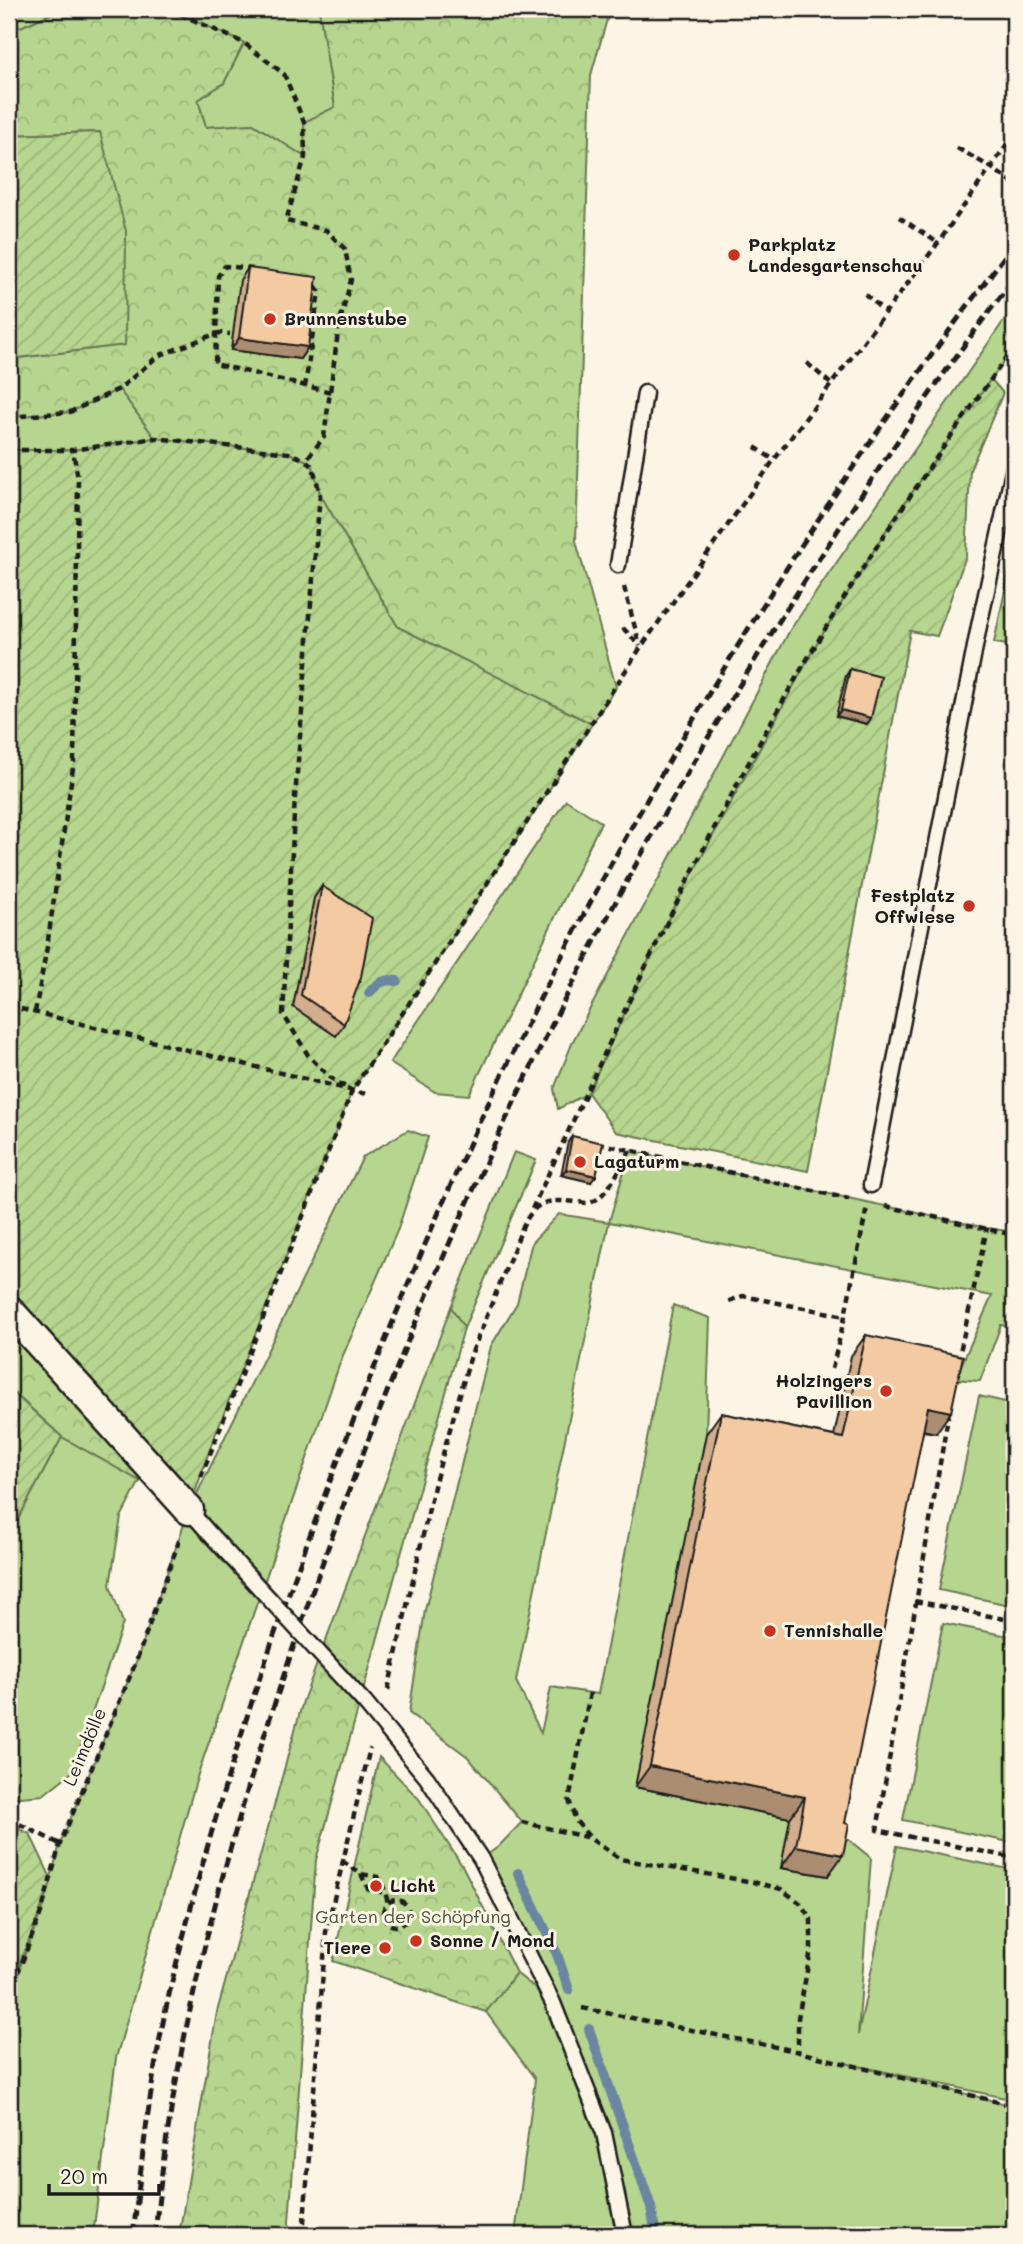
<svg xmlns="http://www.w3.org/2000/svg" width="1023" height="2244" viewBox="0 0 1023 2244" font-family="Mali,sans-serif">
<defs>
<pattern id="forest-crowns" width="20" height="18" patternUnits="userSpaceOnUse" patternTransform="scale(1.75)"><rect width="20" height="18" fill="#b6d58e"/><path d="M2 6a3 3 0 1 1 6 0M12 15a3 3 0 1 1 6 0" fill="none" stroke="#9cb67a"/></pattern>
<pattern id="garden-furrows" width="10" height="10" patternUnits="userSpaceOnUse" patternTransform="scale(1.75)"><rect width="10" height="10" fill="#b6d58e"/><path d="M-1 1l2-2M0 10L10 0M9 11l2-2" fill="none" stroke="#9cb67a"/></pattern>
</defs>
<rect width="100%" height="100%" fill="#fcf5e5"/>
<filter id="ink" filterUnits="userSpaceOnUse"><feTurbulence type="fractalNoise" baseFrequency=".0143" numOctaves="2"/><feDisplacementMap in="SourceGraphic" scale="14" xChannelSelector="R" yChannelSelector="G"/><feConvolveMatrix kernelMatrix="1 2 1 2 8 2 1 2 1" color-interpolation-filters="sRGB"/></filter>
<g filter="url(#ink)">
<!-- grass -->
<path fill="#b6d58e" stroke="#697855" stroke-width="2" d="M9,9h53l-53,23z
M169,9h150l16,98 -30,50 -52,-33 -47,3 -8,-27 26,-17 20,-40z
M1014,306v41l-125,179 -75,122 -149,277 -77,168 -30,16 -4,-20 19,-48 217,-411z
M119,389l36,49 -82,12h-64v-33l61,-5z
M1014,547v99l-20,-3z
M566,800l35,22 -132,273 -34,-3 -45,-29z
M408,1130l20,7 -30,92 -57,131 -143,414 -82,284 -23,177h-84v-240l33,-85 18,-66 76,-182 53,-152 174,-353z
M630,1151l357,77 27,4v96l-13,-3 -21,56 -25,-2 37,-83 -383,-74 -93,459 25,52 10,-46 47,7 75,-389 37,13 -4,116 127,393 38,31 -13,177 39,-189 117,24v230l-169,-37 169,43v129h-499l20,-156 -49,-67 30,-39 35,28 -70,-142 17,-12 24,-25 -54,-65 -59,-44 16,-103 66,-264 26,-43 15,-61 27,-28 50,8z
M514,1152l22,8 -72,168 -13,-21z
M979,1396l35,8v202l-75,-16z
M62,1437l78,44 -19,36 -11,68 13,38 -51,149 -29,23 -34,3v-262z
M943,1623l71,14v206l-111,-23z"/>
<!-- forest -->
<path fill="url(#forest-crowns)" stroke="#697855" stroke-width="2" d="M62,9h107l75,34 -20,40 -26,17 8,27 47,-3 52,33 -1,-35 31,-15 -16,-98h291l-19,66 -15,466 40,146 -24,37 -194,-97 -78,-133 -7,-26 -8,-8 -16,-7 -134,-15 -36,-49 -49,23 -61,5v-58l116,-14 -25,-213 -91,3v-103z
M9,1295l139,170 -8,16 -78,-44 -53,-49z
M451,1307l13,21 -148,532 -28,375h-109l38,-223 86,-311z
M379,1757l40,42 44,68 53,106 -30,39 -153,-51z"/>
<!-- garden -->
<path fill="url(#garden-furrows)" stroke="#697855" stroke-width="2" d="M100,132l26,99 -1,114 -116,14v-224z
M991,379l12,14 -33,77 -4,86 -29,80 -27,-5 -102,540 -192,-39 -28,-39 77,-168 149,-277 75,-122z
M155,438l134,15 16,7 8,7 7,27 78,133 194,97 -240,367 -140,352 -23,67 -180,-200v-860h64z
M9,1389l53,48 -53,99z
M9,1824l21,10 22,46 -43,112z"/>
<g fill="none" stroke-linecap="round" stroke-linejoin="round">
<!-- stream -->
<path stroke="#6a86a1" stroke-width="10" d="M369,993c8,-9 14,-15 28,-12
M518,1873l39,81 12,36
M589,2029l62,178 5,28"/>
<defs>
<path id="service" d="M618,565l27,-172
M871,1185l108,-559 35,-159
M189,1510l20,23
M365,1703l62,75 54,81 72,144 51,130 21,102"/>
<path id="minor" d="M9,1310l180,200"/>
</defs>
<!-- service casing -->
<use href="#service" stroke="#1c1c1c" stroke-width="19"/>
<!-- minor casing -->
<use href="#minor" stroke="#1c1c1c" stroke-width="33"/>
<!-- path -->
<path stroke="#1c1c1c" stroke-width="4.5" stroke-dasharray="7 5" stroke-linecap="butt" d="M169,9l75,34 40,31 20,48 1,35 -19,64 40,9 19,19 6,31 -12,45 -15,112 -18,23 7,7 7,27 -25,303 -12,217 25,41 21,22 23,14
M957,148l35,20 22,16
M899,217l39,26
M253,269l-28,-3 -7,10 -3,88 116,28
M865,294l21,19
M807,363l24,21
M305,387l14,-96 -7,-10
M9,417l61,-5 49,-23 39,-33 60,-23 12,1
M755,447l19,13
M9,450h64l82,-12 134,15 17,7
M624,587l16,59
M623,628l16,17
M9,1006l361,89
M35,1012l12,-65 27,-186 4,-282 -5,-29
M598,1143l251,56
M885,1206l129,29
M532,1209c89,-190 175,-383 283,-563 61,-103 129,-201 199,-299
M729,1301l14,-5 102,20
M958,1361l29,-133
M832,1369l13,-53 22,-109
M949,1411l-72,419 137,28
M201,1477l151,-386 289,-444 133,-187 164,-217 76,-109
M915,1601l99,20
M388,1690l47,-208 36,-127 52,-129c14,-28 26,-26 55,-24 6,1 11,2 16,-1 16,-9 26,-34 36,-50
M590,1693l-21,107 7,21 15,18 29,20 133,23 28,7 19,14 11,16v31l-13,68v34
M9,1819l51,25
M522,1822l68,16
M342,1861l19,13 17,3 4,4 6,22
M361,1874l7,15 17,4
M383 1913a13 13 0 1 1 26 0a13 13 0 1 1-26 0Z
M9,1996l33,-86 18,-66 76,-182 44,-124
M582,2008l209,42 223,56
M303,2235l23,-303 44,-184"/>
<!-- service -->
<use href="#service" stroke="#fcf5e5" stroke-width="14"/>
<!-- minor -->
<use href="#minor" stroke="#fcf5e5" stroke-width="28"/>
<!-- rail -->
<path stroke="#1c1c1c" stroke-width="5" stroke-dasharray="10 5" stroke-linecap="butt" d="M133,2235c8,-66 15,-132 27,-197 10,-54 25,-108 39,-161 40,-146 90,-289 144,-430 43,-110 87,-219 137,-326 147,-310 326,-605 534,-877
M155,2235c20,-217 82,-425 153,-631 134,-386 316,-755 544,-1095 52,-78 104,-156 162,-230"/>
<defs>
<path id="service-bridge" d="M209,1533l156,170"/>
</defs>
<!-- service-bridge casing -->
<use href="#service-bridge" stroke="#1c1c1c" stroke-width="19" stroke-linecap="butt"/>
<!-- service-bridge -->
<use href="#service-bridge" stroke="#fcf5e5" stroke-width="14"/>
</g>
<!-- wall -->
<path fill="#d2ae8c" stroke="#1c1c1c" stroke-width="2" d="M248,268l60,79 -8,12 -69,-9 9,-70z
M850,669l21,49 -4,6 -31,-8 10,-40z
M322,886l22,138 -8,12 -43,-29 21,-109z
M572,1136l19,46 -30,-7 7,-33z
M866,1335l70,98 -13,-2 -95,445 -47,-8 9,-50 -155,-31 71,-353 15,-21 113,23 17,-80z"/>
<!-- shaded-wall -->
<path fill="#ab8d72" stroke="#1c1c1c" stroke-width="2" d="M239,338l69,9 -8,12 -69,-9z
M841,710l30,8 -4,6 -31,-8z
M566,1169l30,7 -5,6 -30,-7z
M928,1407l23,5 -15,21 -23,-5z
M650,1766l155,31 -15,21 -155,-31z
M796,1846l47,9 -15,21 -47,-8z"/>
<!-- building -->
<path fill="#f4caa3" stroke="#1c1c1c" stroke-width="2" d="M248,268l69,9 -9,70 -69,-9z
M850,669l31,8 -10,41 -30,-8z
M322,886l50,32 -11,59 -17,47 -43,-29z
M572,1136l31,7 -7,33 -30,-7z
M866,1335l97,21 -12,56 -23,-5 -83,416 4,1 -6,31 -47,-9 9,-49 -155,-31 71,-353 122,25z"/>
</g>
<!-- markers -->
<g fill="#c8321e" stroke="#fcf5e5" stroke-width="2.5">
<circle cx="734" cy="255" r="7"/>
<circle cx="270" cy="319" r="7"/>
<circle cx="969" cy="906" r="7"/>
<circle cx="580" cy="1162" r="7"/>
<circle cx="886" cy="1391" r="7"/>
<circle cx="770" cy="1631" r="7"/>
<circle cx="376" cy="1886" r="7"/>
<circle cx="416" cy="1941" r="7"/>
<circle cx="385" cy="1948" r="7"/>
</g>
<g text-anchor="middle" stroke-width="6" stroke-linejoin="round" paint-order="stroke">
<!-- poi labels -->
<g font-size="18" font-weight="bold" fill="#1c1c1c" stroke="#fcf5e5" text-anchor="start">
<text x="748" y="251">Parkplatz<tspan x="748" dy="21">Landesgartenschau</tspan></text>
<text x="284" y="325">Brunnenstube</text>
<text x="955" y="902" text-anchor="end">Festplatz<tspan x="955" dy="21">Offwiese</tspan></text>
<text x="594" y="1168">Lagaturm</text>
<text x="872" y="1387" text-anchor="end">Holzingers<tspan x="872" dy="21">Pavillion</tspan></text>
<text x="784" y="1637">Tennishalle</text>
<text x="390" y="1892">Licht</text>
<text x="430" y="1947">Sonne / Mond</text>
<text x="371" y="1954" text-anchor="end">Tiere</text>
</g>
<!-- street labels -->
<g font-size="18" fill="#1c1c1c" stroke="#fcf5e5">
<text transform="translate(85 1747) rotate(-67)" y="6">Leimdölle</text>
</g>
<!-- park labels -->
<g font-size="18" fill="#4a543e" stroke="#fcf5e5">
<text x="413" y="1923">Garten der Schöpfung</text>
</g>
</g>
<!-- margin -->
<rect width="1023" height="2244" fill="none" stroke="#fcf5e5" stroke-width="35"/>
<rect x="18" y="18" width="988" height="2209" fill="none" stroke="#1c1c1c" stroke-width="2.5" filter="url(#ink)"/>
<!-- scale -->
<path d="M49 2184v10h110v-10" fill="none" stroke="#1c1c1c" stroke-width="3.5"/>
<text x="60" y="2184" font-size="21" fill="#1c1c1c" stroke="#fcf5e5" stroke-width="5" paint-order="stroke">20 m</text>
</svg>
